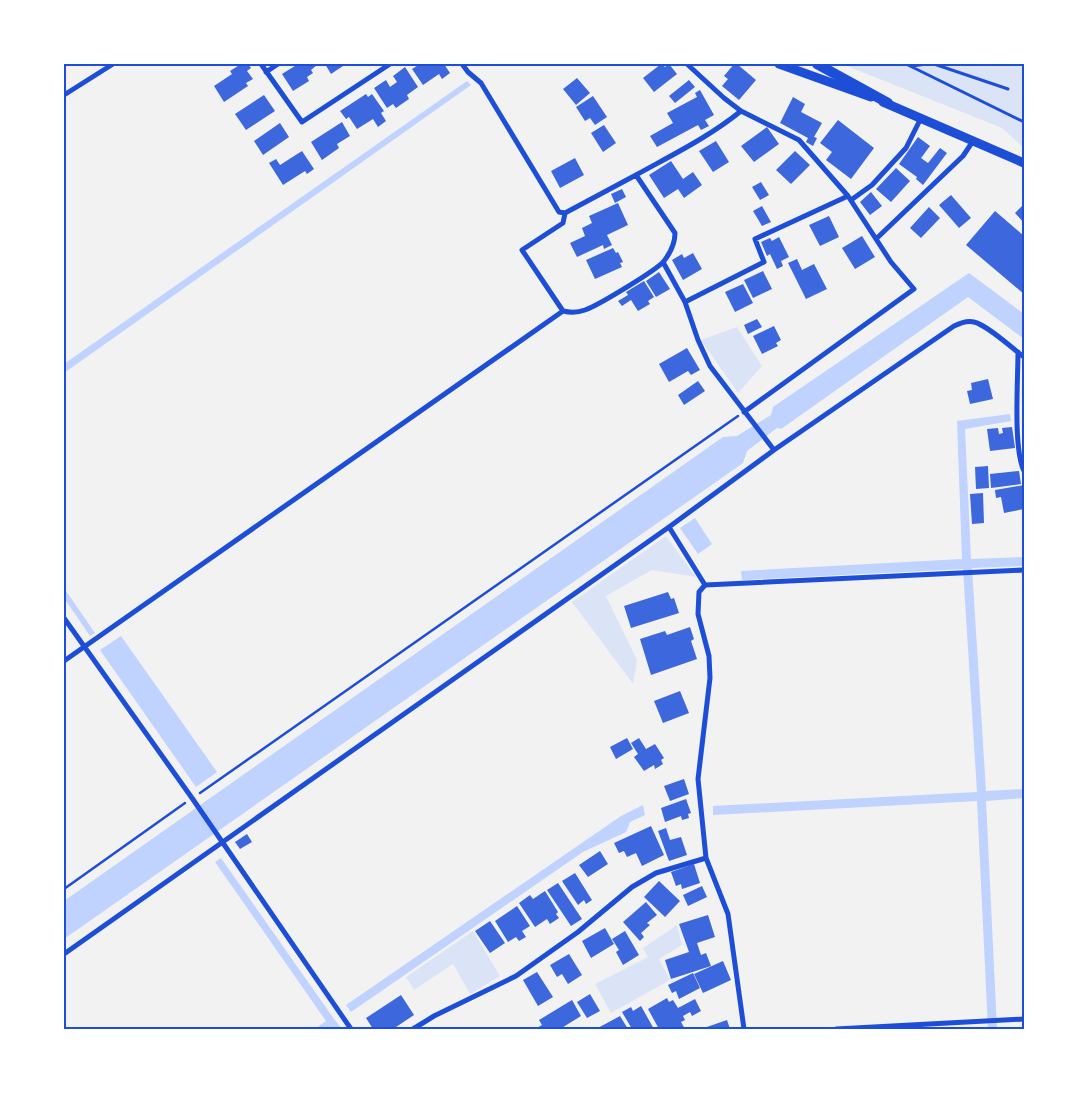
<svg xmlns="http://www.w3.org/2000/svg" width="1088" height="1093" viewBox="0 0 1088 1093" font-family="'Roboto Condensed',sans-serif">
<rect width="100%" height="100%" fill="#f2f2f2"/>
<!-- green -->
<path fill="#dbe4f7" d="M842,64l182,1v83l-22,-20z
M737,327l25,39 -24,27 -37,-53z
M666,536l30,41 -44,-7 -46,26 31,64 -4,24 -61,-82z
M677,925l5,20 -23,14 11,21 -59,33 -16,-29 53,-27 -5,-9z
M473,931l27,45 -30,18 -17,-30 -39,26 -8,-13z"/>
<!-- water -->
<path fill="#bfd3fe" d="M467,81l4,4 -407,288v-9z
M969,273l55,41v25l-56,-42 -187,132 -4,-1 -30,23 -4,12 -679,476v-38l659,-464 14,-1 34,-21 2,-8z
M1010,414l1,7 -46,8 6,130 53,-2v9l-52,2 14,223 38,-2v9l-38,3 11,228h-9l-11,-228 -264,14v-9l264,-14 -14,-223 -221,11 -1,-9 221,-12 -5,-138z
M695,518l17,26 -14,10 -18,-26z
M64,588l31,45 -5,3 -26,-38z
M121,636l96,136 -21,15 -96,-137z
M643,805l2,10 -15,7 -4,10 -43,20 -232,160 -5,-7 275,-189z
M221,858l113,161 8,10 -10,-1 -17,1 11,-8 -111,-159z"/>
<!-- building -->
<path fill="#3d67dc" d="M241,64h7l3,4 -4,3 6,8 -7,4 2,3 -24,16 -10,-16 18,-12 -2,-3z
M298,64h18l1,1 -6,5 2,3 -6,4 2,4 -16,10 -11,-17z
M325,64h21l-15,10z
M420,64h24l6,9 -8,6 -3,-5 -16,11 -11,-16z
M661,64l4,3 4,-3 8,10 -23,18 -11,-14z
M734,64h3l19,16 -17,20 -17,-14 6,-7 -4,-3z
M405,67l13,20 -11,8 2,4 -13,9 -3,-4 -6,4 -13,-20 12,-8 4,7 7,-5 -4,-6z
M577,78l13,15 -14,12 -13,-16z
M689,80l6,7 -20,16 -6,-7z
M700,90l14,25 -9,5 4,6 -8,4 -3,-5 -41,22 -7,-11 23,-13 -6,-10 30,-16 -2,-4z
M366,94l2,3 4,-3 12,17 -3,2 5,8 -8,6 -5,-8 -16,10 -8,-12 -3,2 -6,-8z
M264,95l11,16 -29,19 -11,-16z
M593,96l14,21 -12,8 -5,-7 -5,3 -9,-14z
M793,97l12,7 -4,8 21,11 -8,14 3,1 -4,8 -7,-4 2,-4 -28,-15z
M838,120l36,28 -23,31 -25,-19 6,-8 -12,-9z
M342,122l8,14 -13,8 2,4 -17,12 -11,-18z
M280,123l9,14 -26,18 -9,-14z
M604,125l12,18 -13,9 -12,-19z
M767,127l12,17 -25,18 -13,-16z
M918,137l12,9 -9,12 7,5 12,-15 7,5 -24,32 -7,-6 1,-2 -18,-13z
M716,141l13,21 -16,10 -14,-21z
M302,151l12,18 -7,5 -2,-3 -22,14 -14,-22 7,-4 4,6z
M795,151l15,14 -19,19 -15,-14z
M575,158l9,17 -24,13 -9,-17z
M671,161l12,18 10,-7 9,13 -18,13 -6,-9 -14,9 -15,-23z
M896,168l14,13 -19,21 -15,-13z
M761,182l8,13 -9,5 -8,-13z
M622,189l4,8 -11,6 -4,-9z
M871,192l11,14 -12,9 -10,-13z
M951,195l20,23 -12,10 -20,-23z
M618,203l10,22 -21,10 5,10 -8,4 -1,-4 -26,12 -7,-14 15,-7 -3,-8 10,-5 -3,-7z
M1024,204v19l-9,-10z
M762,206l9,16 -9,4 -9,-15z
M929,207l11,11 -19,20 -11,-10z
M995,211l29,25v58l-58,-49z
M829,216l10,21 -19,9 -11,-21z
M862,236l13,21 -20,12 -13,-21z
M779,237l10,20 -8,4 2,5 -6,3 -7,-15 -3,2 -6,-14 9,-4 2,3z
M613,248l3,5 2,-1 5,10 -3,1 2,4 -27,12 -9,-19z
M693,253l9,16 -19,11 -11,-20 10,-6 2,4z
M797,259l5,11 12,-6 13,25 -21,10 -18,-36z
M763,271l9,18 -19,9 -9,-18z
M659,272l11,17 -14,8 -10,-16z
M644,281l10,16 -6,4 2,3 -12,7 -7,-11 -9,6 -4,-5 10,-6 -2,-3z
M743,284l10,19 -18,9 -10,-20z
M757,319l5,8 -14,7 -4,-9z
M774,326l7,14 -5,3 2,3 -16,8 -9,-18z
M687,348l13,22 -9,5 -3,-4 -19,11 -10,-18z
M988,379l5,20 -23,5 -3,-13 5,-1 -1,-7z
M698,381l7,10 -21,14 -6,-10z
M1012,427l3,21 -25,3 -3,-22 11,-1 1,6 4,-1 -1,-5z
M988,466l1,22 -13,1 -1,-22z
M1019,471l2,13 -30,4 -1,-14z
M1024,485v24l-20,4 -3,-16 -5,1 -1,-8z
M983,493l1,30 -12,1 -2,-30z
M668,592l3,7 3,-1 5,15 -48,15 -7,-22z
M690,627l4,12 -3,2 6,18 -46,16 -11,-36 25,-8 2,4z
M680,691l9,22 -26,10 -9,-22z
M627,738l6,11 -17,10 -6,-12z
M639,738l7,11 9,-5 9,14 -3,2 2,4 -8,5 -1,-4 -10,6 -10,-14 4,-3 -7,-11z
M684,779l5,15 -19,7 -6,-15z
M686,799l5,14 -3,1 1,4 -7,2 -1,-4 -16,6 -4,-14z
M651,826l13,29 -22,11 -6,-13 -9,4 -3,-6 -5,2 -5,-10z
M666,828l4,12 11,-3 6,18 -18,6 -11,-30z
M247,834l5,8 -12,7 -5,-7z
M600,851l8,13 -20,13 -9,-12z
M694,864l6,19 -18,6 -1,-5 -5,2 -5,-14z
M575,873l17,27 -6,4 -2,-4 -6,5 -16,-24z
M659,881l21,20 -15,16 -21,-20z
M558,883l24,36 -11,7 -24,-36z
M702,886l5,11 -19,9 -5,-11z
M545,891l13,21 -2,2 3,4 -9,6 -3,-5 -12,8 -16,-24 11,-8 3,4z
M646,902l11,13 -10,8 3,2 -9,8 3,4 -4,4 -17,-19z
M517,906l13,20 -8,5 4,6 -7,4 -3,-4 -8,5 -13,-21z
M708,915l7,22 -18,6 4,12 5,-2 5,13 -40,13 -6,-19 24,-8 -10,-28z
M490,921l15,22 -15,10 -15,-22z
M605,928l9,16 -23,14 -9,-17z
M625,931l14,24 -16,10 -7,-13 3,-2 -7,-11z
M569,954l13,21 -14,9 -6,-10 -5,3 -7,-12z
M723,961l8,19 -28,13 -9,-19z
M537,972l16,25 -15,9 -15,-26z
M693,973l7,15 -21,11 -3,-8 -4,2 -4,-8z
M590,994l10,17 -13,7 -10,-16z
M401,995l13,20 -21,14h-20l-7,-11z
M667,998l2,4 4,-2 5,8 17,-9 6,12 -9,5 -2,-4 -7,4 2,4 -4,2 4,7h-26l-11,-20z
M572,1000l9,16 -21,13h-25l7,-4 -3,-5z
M641,1006l13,23h-22l-10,-17 9,-5 2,4z
M620,1016l8,13h-32z
M727,1020l3,9h-29z"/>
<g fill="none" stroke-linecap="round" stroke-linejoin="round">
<!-- path -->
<path stroke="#1d4ed8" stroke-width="2.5" d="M200,793l538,-377
M64,889l121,-86"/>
<!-- service -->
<path stroke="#1d4ed8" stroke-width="3" d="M906,64l118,58
M934,64l74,25
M912,66l15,-2"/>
<!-- minor -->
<path stroke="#1d4ed8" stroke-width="5" d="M261,64l41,58 88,-58
M462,64l6,8 13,11 78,129 6,1
M266,72l12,-8
M64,95l49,-31
M741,111l58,29 49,56 43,66 23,27 -170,123
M636,175l-71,38 -2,10 -41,27 41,61c8,2 14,2 22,-1 12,-4 72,-40 79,-49 7,-9 11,-17 11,-28l-39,-58c36,-20 73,-38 105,-64l-17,-13 -37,-34
M851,200l21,-15 34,-37 15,-30
M876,239l87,-83 10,-15
M663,262l22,40 13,38 12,26 64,84
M685,302l79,-40 -9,-23 93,-43
M1018,352c0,28 -5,97 6,119
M669,527l36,58
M64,618l128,180 159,231
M64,661l499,-350
M64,954l605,-427 105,-77 180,-124c6,-3 13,-6 20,-4 13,3 38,26 50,35
M413,1029l21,-13 82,-40 62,-44 54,-45 24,-14 50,-15
M744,1029l-16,-115 -22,-56 -8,-79 12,-101 -1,-22 -11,-42 1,-22 6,-7 319,-15
M836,1029l188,-10"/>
<!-- secondary -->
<path stroke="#1d4ed8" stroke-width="9" d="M779,64l92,33
M883,102l141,61"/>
<!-- primary -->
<path stroke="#1d4ed8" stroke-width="10" d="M817,64l71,39"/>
</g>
<!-- border -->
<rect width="1088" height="1093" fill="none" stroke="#ffffff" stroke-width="130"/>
<rect x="65" y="65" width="958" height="963" fill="none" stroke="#1d4ed8" stroke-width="2"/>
</svg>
